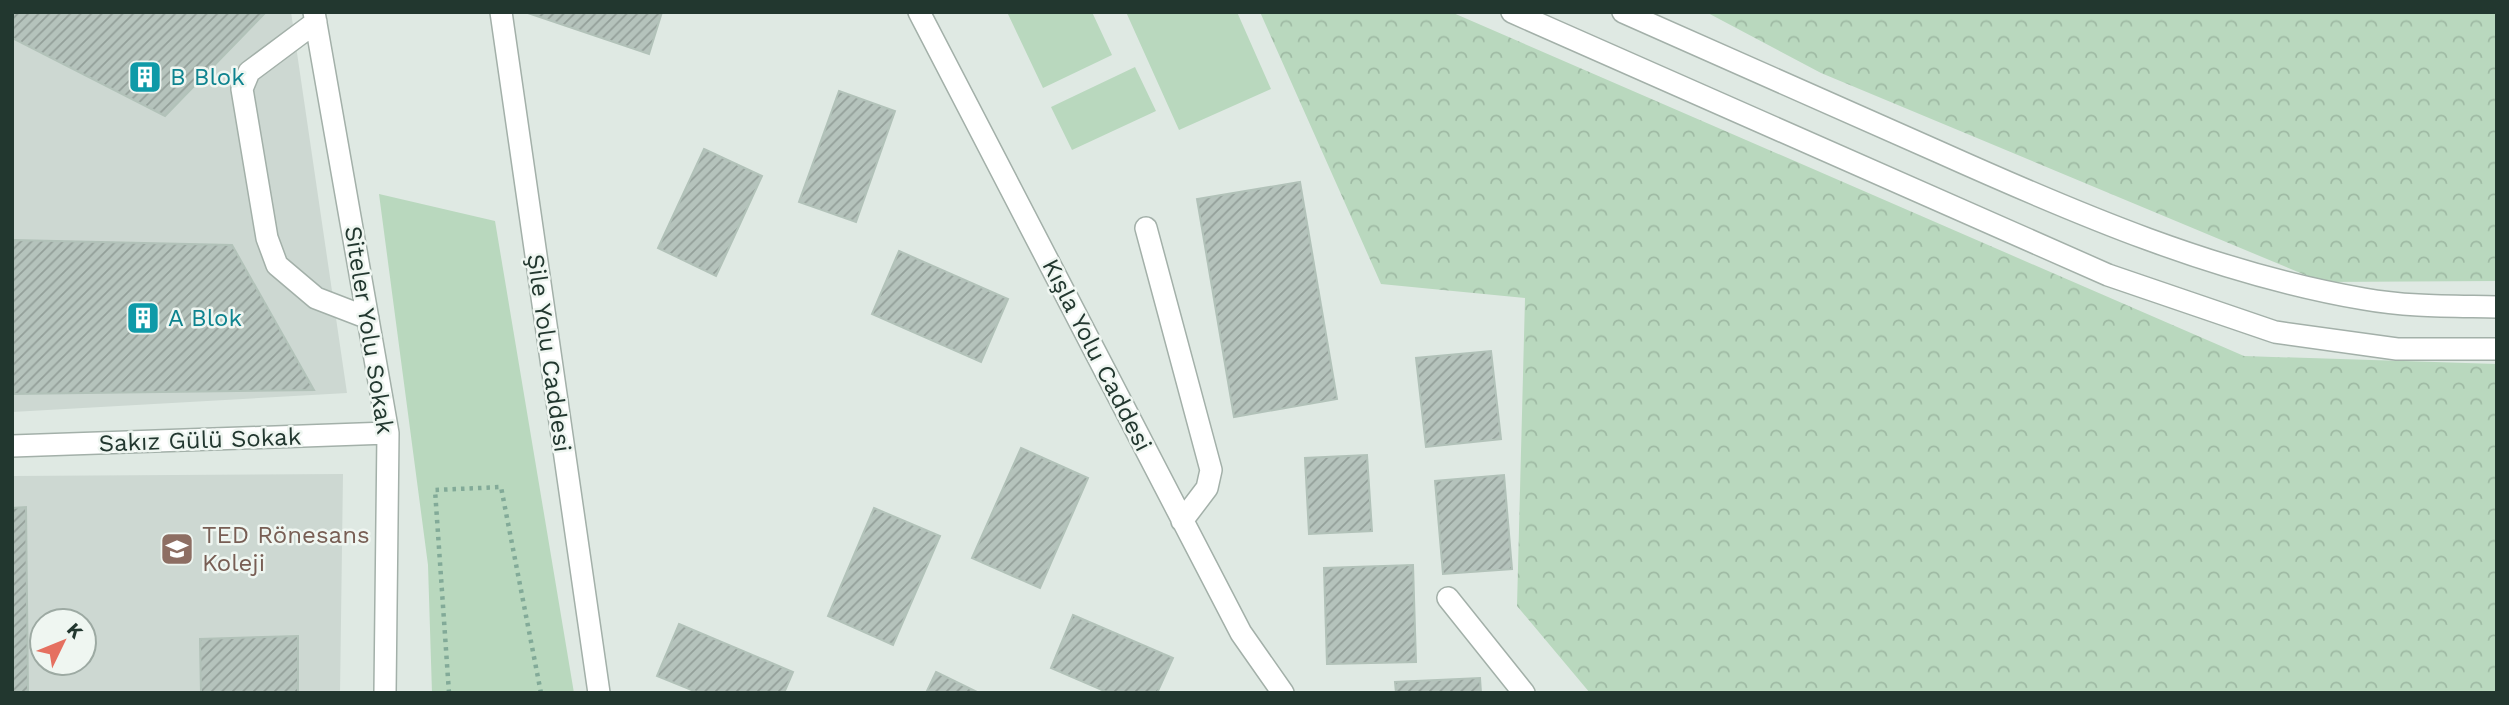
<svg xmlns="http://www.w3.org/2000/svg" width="2509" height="705" viewBox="0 0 2509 705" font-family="'Work Sans',sans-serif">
<defs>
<pattern id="forest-crowns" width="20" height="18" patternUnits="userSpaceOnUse" patternTransform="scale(1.75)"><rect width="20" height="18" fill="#b9d8be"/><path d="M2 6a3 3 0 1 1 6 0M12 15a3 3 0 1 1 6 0" fill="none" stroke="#9fbaa4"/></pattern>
<pattern id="building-hatch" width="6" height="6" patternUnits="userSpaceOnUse" patternTransform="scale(1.75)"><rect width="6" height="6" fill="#b5c3bc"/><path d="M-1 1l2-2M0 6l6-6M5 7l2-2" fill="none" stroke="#939f99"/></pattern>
</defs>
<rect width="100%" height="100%" fill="#dfe9e3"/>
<!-- built -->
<path fill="#cdd8d2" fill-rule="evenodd" d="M12,12h279l56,381 -335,19z
M343,474l-3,219h-328v-217zM42,621h42v42h-42z"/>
<!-- green -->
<path fill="#b9d8be" d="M1007,12h85l20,43 -69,33z
M1126,12h111l34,77 -92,41z
M1135,67l21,44 -84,39 -21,-43z
M379,194l116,27 79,472h-142l-4,-128z"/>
<!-- forest -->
<path fill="url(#forest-crowns)" d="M1260,12h191l793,344 253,8v329h-907l-73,-87 8,-308 -144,-14z
M1706,12h791v269l-175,1 -501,-209z"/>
<!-- building -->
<path fill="url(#building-hatch)" stroke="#b2c2b9" stroke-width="2" d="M12,12h254l-101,104 -153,-78z
M525,12h137l-13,42z
M839,91l56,20 -39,111 -57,-20z
M704,149l58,27 -46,100 -58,-28z
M1300,182l37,217 -103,18 -37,-218z
M12,240l220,5 82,145 -302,4z
M899,251l109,48 -27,63 -109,-48z
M1491,351l10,88 -75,8 -10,-89z
M1021,448l67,30 -48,110 -68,-30z
M1367,455l5,76 -63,3 -4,-76z
M1504,475l8,94 -69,5 -8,-93z
M26,507l2,186h-16v-185z
M874,508l66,28 -47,109 -65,-29z
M1413,565l3,97 -89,2 -3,-96z
M1073,615l100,43 -16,35h-48l-58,-25z
M679,624l114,48 -9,21h-85l-42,-17z
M298,636v57h-97l-1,-54z
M936,672l43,21h-53z
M1480,678l1,15h-85l-1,-11z"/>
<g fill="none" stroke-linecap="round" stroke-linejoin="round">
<defs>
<path id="minor" d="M314,12l74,421 -3,260
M501,12l98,681
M919,12l322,621 42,60
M1512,12l596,263 167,57 122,17h100
M1623,12c106,47 211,94 316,140 136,61 278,122 425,147 44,8 88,7 133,8
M316,22l-67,50 -7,17 25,149 10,27 39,33 52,20
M1146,228l65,242 -4,18 -25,33
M12,446l376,-13
M1448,598l76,95"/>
</defs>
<!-- minor casing -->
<use href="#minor" stroke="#a3b0a9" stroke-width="24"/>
<!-- path -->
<path stroke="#82aa98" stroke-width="4.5" stroke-dasharray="3.5 5" stroke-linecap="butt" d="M449,693l-14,-203 66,-3 40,206"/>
<!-- minor -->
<use href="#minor" stroke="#fff" stroke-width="21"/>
</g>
<!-- icons -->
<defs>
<symbol id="building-square" viewBox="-11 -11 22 22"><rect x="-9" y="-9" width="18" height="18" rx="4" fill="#0f9aa8" stroke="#eff6f1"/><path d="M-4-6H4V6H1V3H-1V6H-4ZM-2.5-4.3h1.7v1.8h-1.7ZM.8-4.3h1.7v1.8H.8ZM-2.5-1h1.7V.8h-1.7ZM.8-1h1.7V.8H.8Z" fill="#fff"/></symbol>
<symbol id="school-square" viewBox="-11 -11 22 22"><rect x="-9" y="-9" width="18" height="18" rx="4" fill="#8d6e63" stroke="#eff6f1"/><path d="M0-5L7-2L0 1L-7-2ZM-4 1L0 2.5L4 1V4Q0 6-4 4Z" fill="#fff"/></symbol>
</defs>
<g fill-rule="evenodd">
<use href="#building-square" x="126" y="58" width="38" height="38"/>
<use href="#building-square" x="124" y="299" width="38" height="38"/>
<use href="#school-square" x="158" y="530" width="38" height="38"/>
</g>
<g text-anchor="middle" stroke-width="5" stroke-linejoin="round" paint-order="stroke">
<!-- culture labels -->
<g font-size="24" fill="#0d838f" stroke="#eff6f1" text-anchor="start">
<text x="170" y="85">B Blok</text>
<text x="168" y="326">A Blok</text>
</g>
<!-- street labels -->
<g font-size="24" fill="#22372f" stroke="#eff6f1">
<text transform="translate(369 330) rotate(81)" y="8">Siteler Yolu Sokak</text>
<text transform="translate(549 353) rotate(82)" y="8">Şile Yolu Caddesi</text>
<text transform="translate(1097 355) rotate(63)" y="8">Kışla Yolu Caddesi</text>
<text transform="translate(200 440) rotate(-2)" y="8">Sakız Gülü Sokak</text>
</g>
<!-- education labels -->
<g font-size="24" fill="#785e54" stroke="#eff6f1" text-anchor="start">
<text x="202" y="543">TED Rönesans<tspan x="202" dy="28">Koleji</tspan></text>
</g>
</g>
<!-- border -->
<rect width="2509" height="705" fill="none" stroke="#22372f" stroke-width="28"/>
<!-- north arrow -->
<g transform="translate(63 642) rotate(47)"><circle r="33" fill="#eff6f1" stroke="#9daaa3" stroke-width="2"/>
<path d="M0-5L12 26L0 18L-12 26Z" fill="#e57060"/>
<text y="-10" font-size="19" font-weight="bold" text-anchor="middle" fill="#22372f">K</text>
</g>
</svg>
